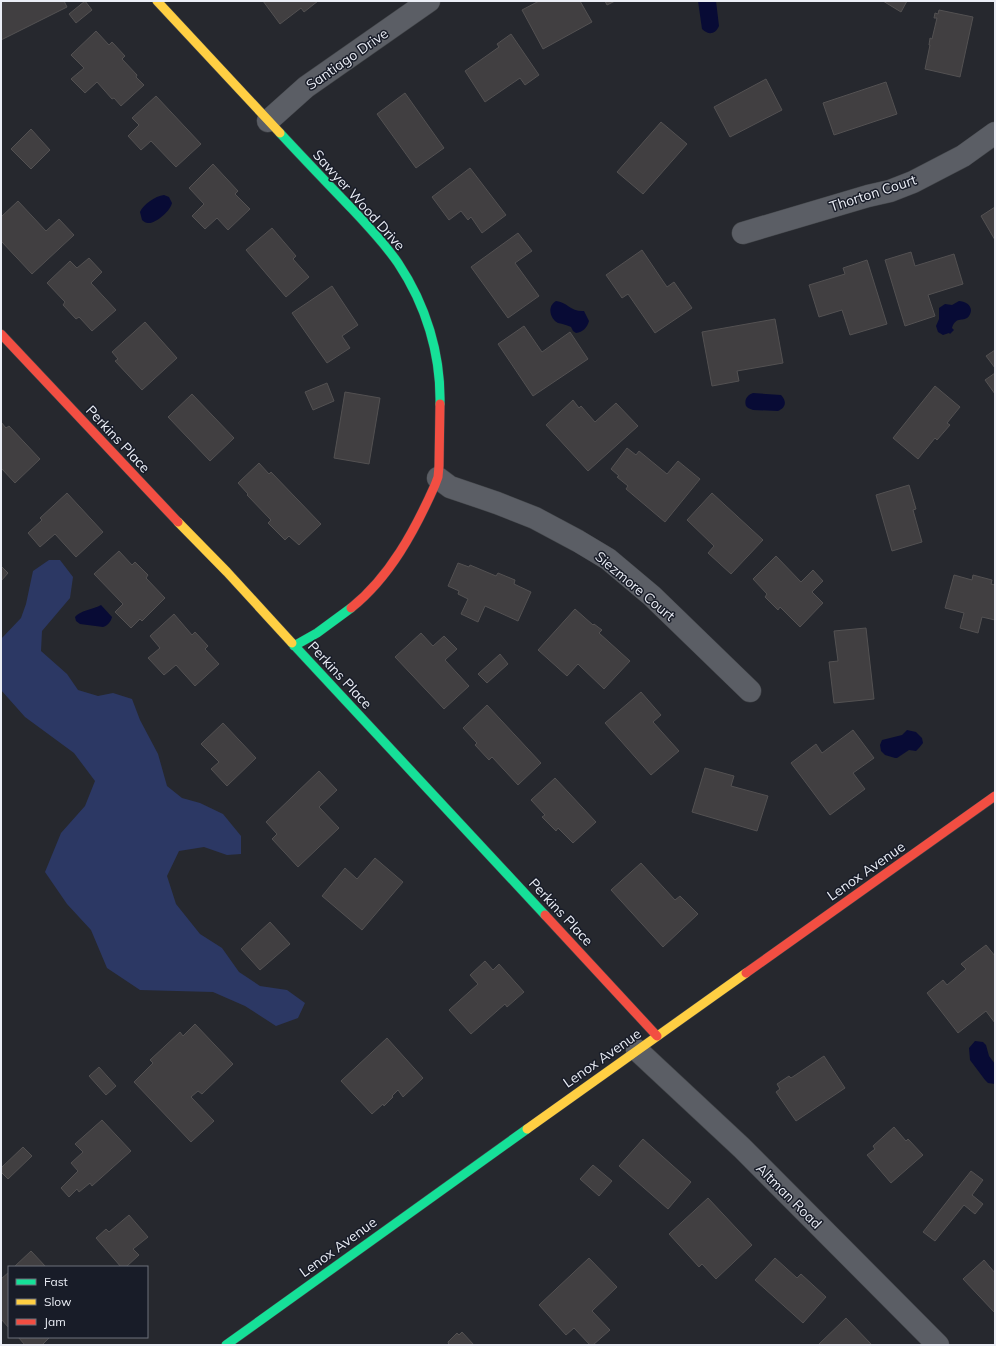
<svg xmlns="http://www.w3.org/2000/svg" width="996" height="1346" viewBox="0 0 996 1346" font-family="Mulish,sans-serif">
<rect width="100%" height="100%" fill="#26282e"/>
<!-- green -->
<path fill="#2c3864" d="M49,560h11l13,17 -3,21 -28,33 -1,20 26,23 11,16 20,6 15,-3 19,6 8,21 18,34 9,32 15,12 18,5 23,11 18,22v18l-14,1 -23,-8 -25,4 -12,25 9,28 24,30 22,14 17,24 21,14 27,4 18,13 -7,15 -22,8 -31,-20 -32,-14 -73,-2 -33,-22 -16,-38 -24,-26 -22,-32 16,-39 24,-27 10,-25 -21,-28 -49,-36 -24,-27v-51l20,-21 5,-14 7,-33z"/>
<!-- water -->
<path fill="#080b35" d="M698,1h18l3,25c-4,9 -11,9 -17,3z
M164,195l5,2 3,6c-1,7 -16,21 -24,20 -2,0 -4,-1 -6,-3l-2,-8c3,-7 15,-16 24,-17z
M556,301c11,1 15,11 28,10l5,10c-2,7 -6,11 -13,12l-3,-2 -2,-4c-4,-2 -8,-3 -13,-4 -7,-3 -12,-16 -2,-22z
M959,301c7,0 16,6 10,15 -5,7 -13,-1 -17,12l2,2 -4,4 -1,-1 -6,2 -5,-3 -2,-6 3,-7v-11l6,-4 7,1z
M753,393l28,2c6,6 5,13 -3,16l-25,-1 -5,-2 -2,-2c-2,-6 1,-11 7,-13z
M101,605l11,12c-1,5 -5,9 -9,10l-23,-3 -4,-3 -1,-4c4,-6 19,-8 26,-12z
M907,730l9,2 6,6 1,5 -4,5 -3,3 -7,-1 -12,8h-2l-10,-3 -4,-4 -1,-6 2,-5 20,-5z
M975,1041l8,1 3,3 3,11 6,8v20l-7,-1 -3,-3 -15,-20 -1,-12z"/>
<!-- building -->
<path fill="#413f41" stroke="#535152" d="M1,1h63l3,6 -66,33z
M85,1l7,9 -16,13 -7,-9z
M263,1h55l-14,11 -3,-4 -21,16z
M539,1h41l12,21 -49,27 -21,-39z
M605,1h10l-8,4z
M883,1h24l-6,11z
M939,10l34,7 -13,60 -35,-8 5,-24h-1l1,-7 2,1 5,-21h-3l1,-5 3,1z
M96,31l13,14 3,-3 13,14 -3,3 15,16 -1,2 8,8 -23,21 -7,-8 -2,1 -15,-17 -12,11 -14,-14 13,-11 -13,-13z
M511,34l28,41 -14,10 -5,-7 -35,24 -20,-31 34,-24 -2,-3z
M766,79l16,31 -52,27 -16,-30z
M886,82l11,32 -63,21 -11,-32z
M405,93l39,55 -28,20 -39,-54z
M156,96l45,48 -25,23 -25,-26 -10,9 -13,-14 11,-11 -7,-7z
M661,122l26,22 -44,50 -26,-22z
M31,129l19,21 -19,19 -20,-20z
M213,164l25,27 -3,3 15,15 -22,21 -11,-12 -12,11 -13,-13 12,-12 -15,-16z
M470,168l36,47 -24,18 -11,-16 -3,3 -7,-9 -12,9 -17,-23z
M18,201l28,30 13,-12 15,16 -42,39 -31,-33v-24z
M995,207v33l-14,-24z
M272,228l24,28 -3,3 16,18 -23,20 -40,-47z
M518,233l14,18 -17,12 24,33 -31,22 -37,-51z
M642,250l25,37 7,-5 18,26 -37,25 -27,-39 -6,4 -16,-23z
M911,252l4,14 39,-12 9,30 -35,11 7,21 -30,10 -20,-66z
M89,258l13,14 -11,11 25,27 -24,21 -13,-14 -3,2 -13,-14 2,-3 -18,-19 23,-22 7,7z
M867,260l20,64 -37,11 -8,-25 -23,7 -10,-32 36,-11 -2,-6z
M332,286l26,39 -16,11 8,12 -23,15 -35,-50z
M775,319l8,44 -46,8 2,10 -27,5 -10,-54z
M145,322l32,36 -35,32 -27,-29 3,-2 -6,-7z
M524,326l18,26 28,-20 18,27 -55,37 -35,-52z
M995,350v18l-9,-12z
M995,373v21l-10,-14z
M327,383l7,18 -21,9 -8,-18z
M935,386l25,21 -13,16 3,2 -13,15 -2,-2 -17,21 -25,-21z
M345,392l35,6 -11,66 -35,-6z
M192,394l42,44 -24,23 -42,-44z
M573,400l6,8 2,-2 14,16 21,-19 22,23 -50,45 -42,-46z
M1,422l5,6 3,-2 31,33 -25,24 -14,-15z
M627,448l9,7 3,-4 28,23 11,-13 22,18 -35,43 -39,-33 2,-3 -11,-9 2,-1 -8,-7z
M259,463l10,11 2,-2 50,52 -22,21 -10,-9 -4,4 -17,-17 3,-3 -24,-25 1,-1 -10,-11z
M909,485l7,24 -3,1 9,32 -30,9 -16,-56z
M67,493l36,39 -27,25 -21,-23 -15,13 -12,-14 14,-13 -2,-2z
M712,493l51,47 -32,34 -23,-21 6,-7 -27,-26z
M119,551l13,14 3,-3 13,13 -2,3 19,20 -23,23 -2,-2 -9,9 -16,-16 8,-8 -29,-30z
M776,556l25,26 12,-12 10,11 -11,11 11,11 -23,24 -20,-20 -2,3 -13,-13 2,-3 -14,-15z
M458,563l11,4 1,-2 26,11 2,-3 17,7 -1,4 17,8 -13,29 -33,-15 -7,16 -17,-8 7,-15 -10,-5 1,-3 -11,-5z
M1,566l7,7 -7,8z
M954,575l18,5 1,-5 19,5 -1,4 4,1v35l-13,-3 -4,16 -18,-5 4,-15 -19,-5z
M575,609l18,16 1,-1 8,6 -3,3 31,28 -26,28 -26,-25 -11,12 -29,-26z
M174,614l18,21 3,-3 13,14 -3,3 14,15 -24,22 -19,-21 -12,10 -16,-17 12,-10 -10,-12z
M866,628l8,71 -40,4 -5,-41 9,-1 -4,-30z
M421,633l12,13 11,-10 13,13 -12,11 24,26 -25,23 -49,-52z
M500,654l8,10 -21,19 -9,-9z
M641,692l20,23 -8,7 26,29 -28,24 -46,-52z
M487,705l54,58 -23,22 -26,-28 -3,3 -14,-15 2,-2 -14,-15z
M223,723l33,35 -29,28 -16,-17 8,-7 -18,-18z
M853,730l21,28 -21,15 12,16 -35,26 -39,-52 25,-19 6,9z
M705,768l29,8 -3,10 37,10 -11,35 -65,-19z
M319,771l18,19 -18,17 20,21 -41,39 -26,-28 5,-5 -11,-12z
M555,778l41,44 -23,21 -15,-15 -2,3 -14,-14 3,-2 -14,-15z
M375,858l28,24 -41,48 -40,-34 23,-28 12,11z
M641,863l34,37 5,-4 18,18 -35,33 -52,-57z
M270,922l20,22 -30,26 -19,-21z
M986,945l9,11v67l-9,-12 -28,22 -31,-40 16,-13 4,5 19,-16 -5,-5z
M485,961l8,9 6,-6 25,28 -17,15 -2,-3 -34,30 -22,-24 29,-26 -8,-9z
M195,1024l38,40 -31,30 -4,-3 -7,6 23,24 -23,21 -57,-60 19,-19 -3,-3 30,-28 3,4z
M387,1038l36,40 -20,19 -5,-7 -6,6 1,1 -9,9 -1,-2 -11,10 -31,-33z
M824,1056l21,32 -49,33 -20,-29 4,-3 -3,-5 12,-8 2,2z
M99,1067l17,19 -10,9 -17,-19z
M102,1120l29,31 -39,35 -2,-3 -11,9 -2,-3 -8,8 -8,-9 17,-17 -7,-8 12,-11 -8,-8z
M894,1127l12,14 2,-2 15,16 -32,28 -24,-28 8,-6 -2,-3z
M643,1139l48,43 -23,27 -49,-43z
M23,1147l9,9 -24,23 -7,-7v-4z
M593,1165l19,16 -13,15 -19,-17z
M971,1171l12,9 -11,15 11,9 -8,10 -11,-9 -29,36 -12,-9z
M708,1198l44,47 -36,34 -14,-15 -3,3 -30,-33z
M129,1215l19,22 -15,12 6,6 -13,12h-5l-25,-29 10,-9 3,3z
M31,1251l15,16h-32z
M589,1258l28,29 -25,24 18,19 -17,15h-3l-16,-17 -8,7 -27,-30z
M775,1258l22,20 4,-4 25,23 -23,26 -48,-43z
M984,1260l11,13v40l-32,-34z
M9,1272v56l-8,-9v-40z
M846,1318l26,27h-54z
M462,1332l12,13h-25l-1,-3 9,-9 2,2z
M18,1337h32l-8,8h-17z"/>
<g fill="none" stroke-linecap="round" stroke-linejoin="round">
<defs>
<path id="street" d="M268,121l38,-34 123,-86
M743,233l125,-37 22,-5 23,-9 50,-26 32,-23
M438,478l12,9 47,16 38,15 43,23 30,18 44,37 98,95
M637,1050l105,98 196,197"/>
<path id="fast" d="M280,133c24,26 49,52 73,77 16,17 32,34 45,53 28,42 43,91 42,141
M292,643l253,272
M294,646l23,-13 34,-25
M226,1345l301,-216"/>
<path id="slow" d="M157,1l123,132
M178,522l49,50 65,71
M527,1129l219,-156"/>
<path id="jam" d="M1,334l177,188
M351,608c39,-31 64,-78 84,-123l3,-8 1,-11 1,-62
M545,915l112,121
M746,973l249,-177"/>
</defs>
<!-- street casing -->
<use href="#street" stroke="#424549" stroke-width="23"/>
<!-- fast casing -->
<use href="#fast" stroke="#424549" stroke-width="10"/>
<!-- slow casing -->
<use href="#slow" stroke="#424549" stroke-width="10"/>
<!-- jam casing -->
<use href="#jam" stroke="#424549" stroke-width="10"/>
<!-- street -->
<use href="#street" stroke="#5b5e65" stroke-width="22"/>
<!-- fast -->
<use href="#fast" stroke="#16e098" stroke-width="9"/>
<!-- slow -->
<use href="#slow" stroke="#ffcf43" stroke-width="9"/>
<!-- jam -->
<use href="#jam" stroke="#f24e42" stroke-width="9"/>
</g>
<g text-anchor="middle" stroke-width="3" stroke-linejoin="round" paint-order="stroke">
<!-- street labels -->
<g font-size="14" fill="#ebeef6" stroke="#181c28">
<text transform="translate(347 59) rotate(-35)" y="5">Santiago Drive</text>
<text transform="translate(873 193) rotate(-18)" y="5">Thorton Court</text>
<text transform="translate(359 200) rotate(48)" y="5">Sawyer Wood Drive</text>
<text transform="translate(118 439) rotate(47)" y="5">Perkins Place</text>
<text transform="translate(635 586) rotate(40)" y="5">Siezmore Court</text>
<text transform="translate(340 675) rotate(47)" y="5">Perkins Place</text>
<text transform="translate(866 871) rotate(-35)" y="5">Lenox Avenue</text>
<text transform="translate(561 912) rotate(47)" y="5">Perkins Place</text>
<text transform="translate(602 1058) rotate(-35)" y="5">Lenox Avenue</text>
<text transform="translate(789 1196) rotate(45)" y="5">Altman Road</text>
<text transform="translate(338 1247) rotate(-36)" y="5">Lenox Avenue</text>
</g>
</g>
<!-- border -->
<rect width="996" height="1346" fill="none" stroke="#ebeef6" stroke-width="4"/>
<!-- legend -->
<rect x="8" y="1266" width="140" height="72" fill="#181c28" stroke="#6c707a"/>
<rect x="16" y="1279" width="20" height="6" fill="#16e098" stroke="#6c707a"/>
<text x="44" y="1286" font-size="12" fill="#ebeef6">Fast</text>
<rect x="16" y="1299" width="20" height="6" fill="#ffcf43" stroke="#6c707a"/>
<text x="44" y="1306" font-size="12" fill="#ebeef6">Slow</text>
<rect x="16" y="1319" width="20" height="6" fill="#f24e42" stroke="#6c707a"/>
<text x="44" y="1326" font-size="12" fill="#ebeef6">Jam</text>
</svg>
